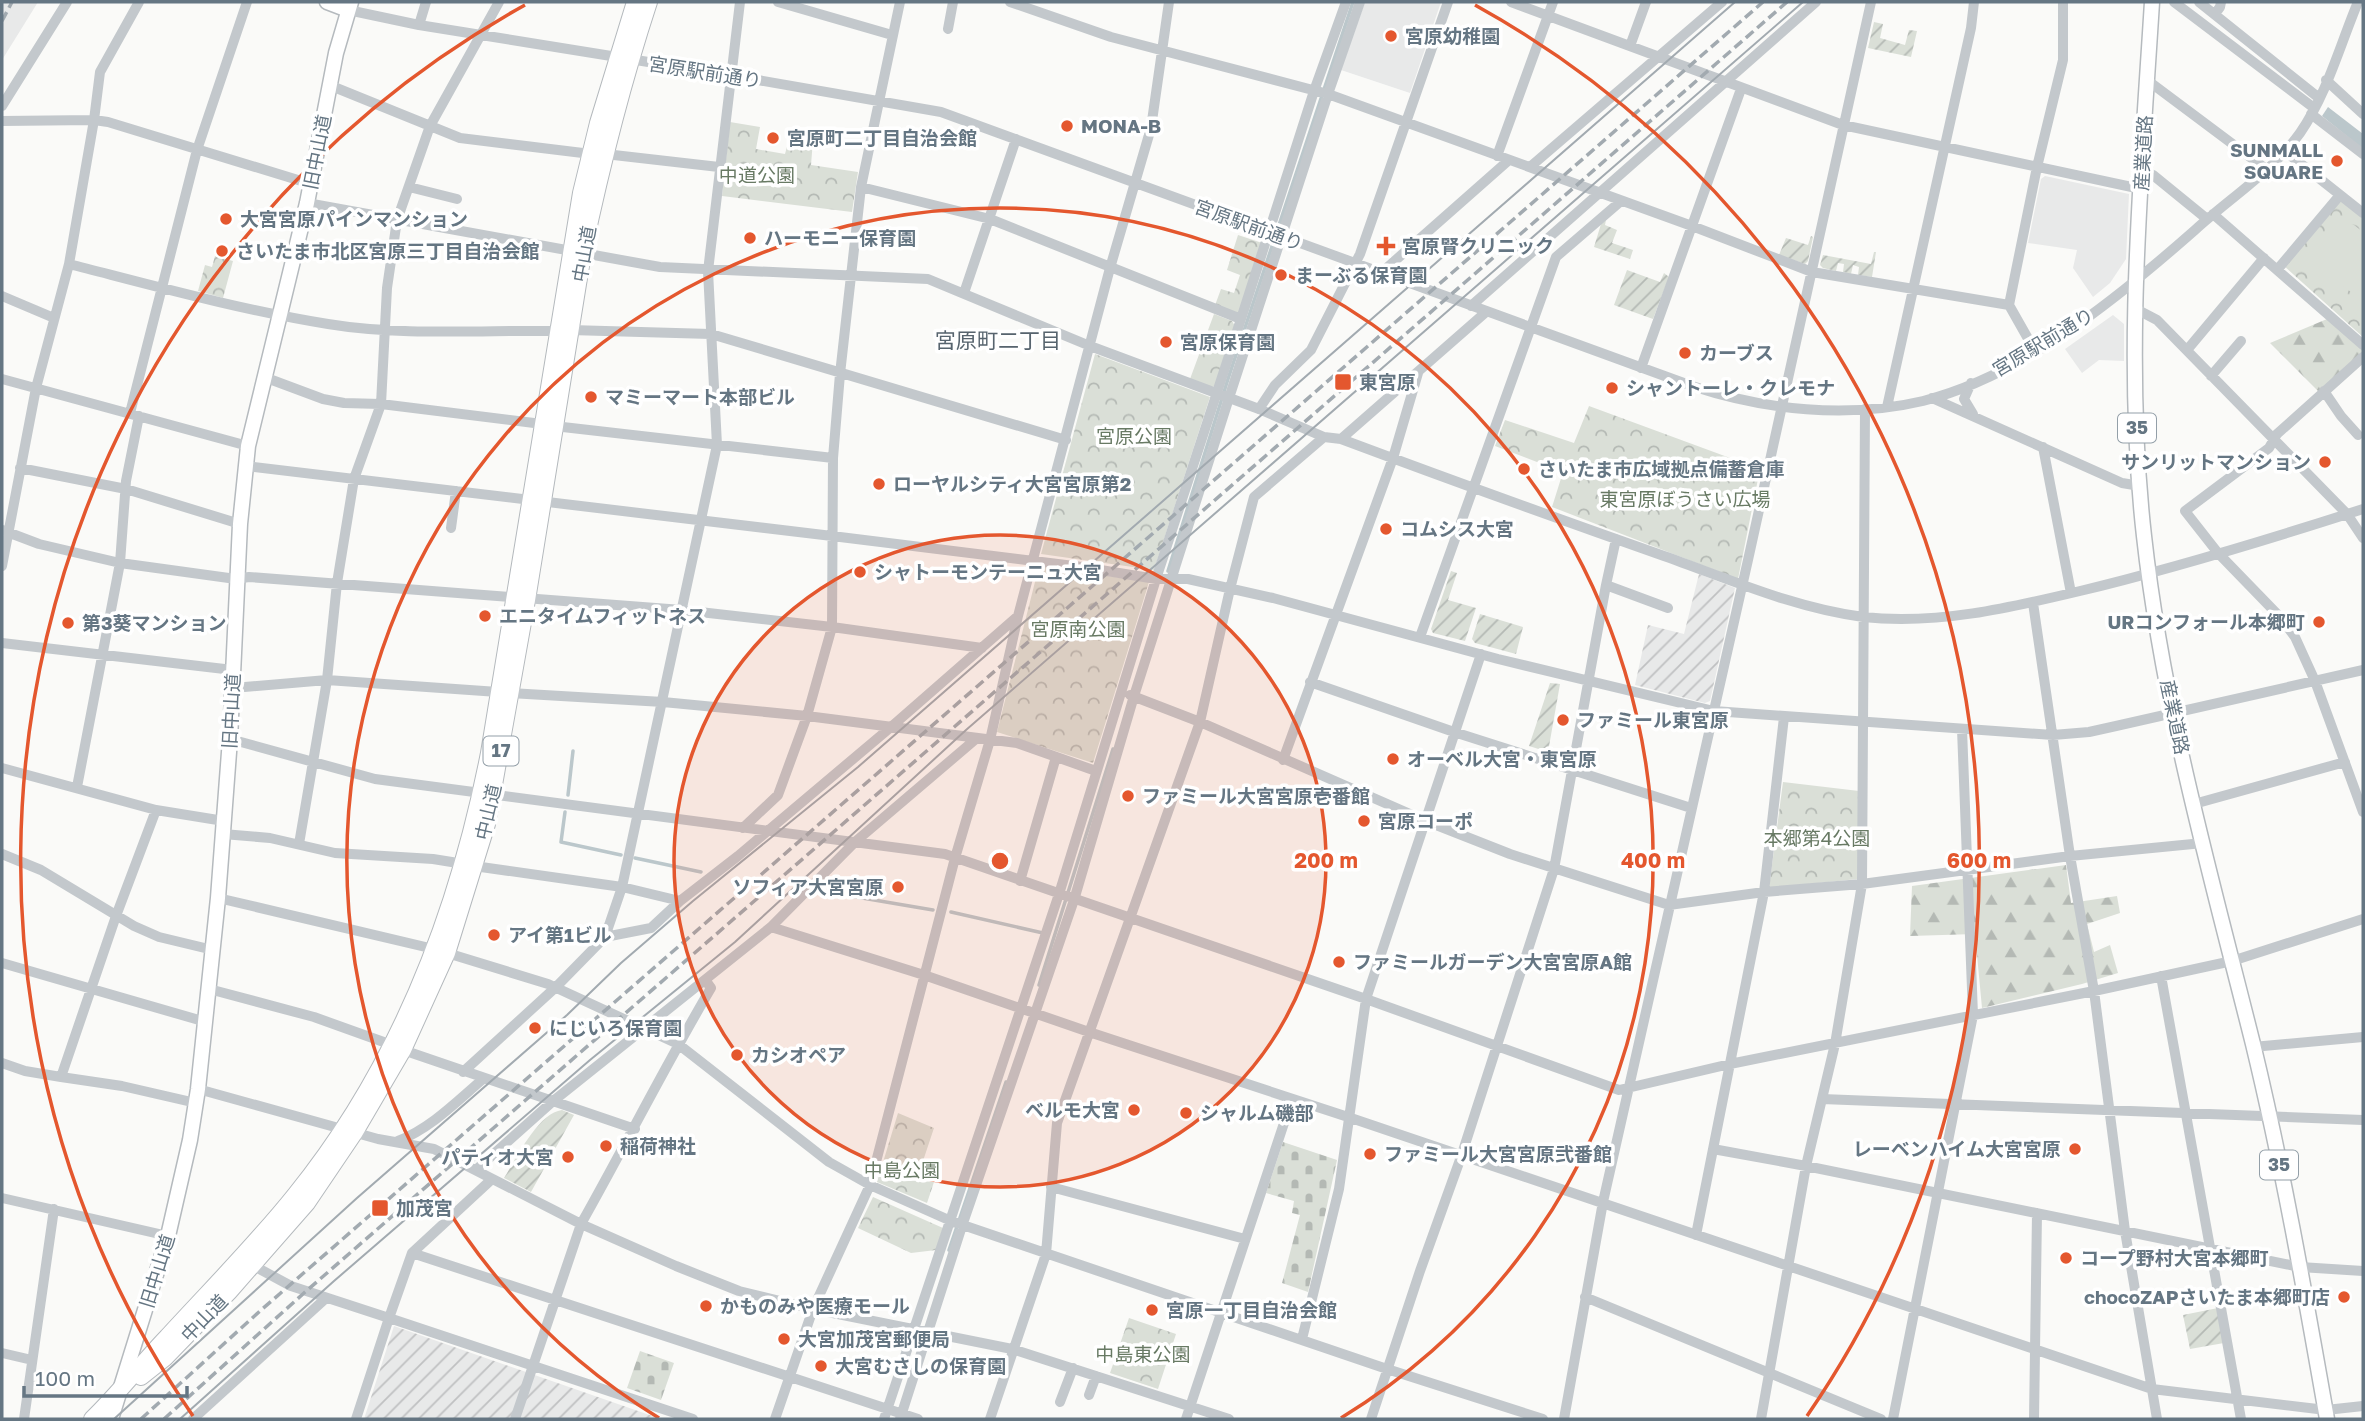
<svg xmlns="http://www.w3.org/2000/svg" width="2365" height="1421" viewBox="0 0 2365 1421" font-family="'Golos Text','Noto Sans JP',sans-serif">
<defs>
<pattern id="industrial-furrows" width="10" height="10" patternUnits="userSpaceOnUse" patternTransform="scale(1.75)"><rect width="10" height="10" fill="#e8e9e9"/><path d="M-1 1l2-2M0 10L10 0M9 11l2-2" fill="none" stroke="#c0c1c2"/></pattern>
<pattern id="forest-firs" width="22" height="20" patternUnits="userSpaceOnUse" patternTransform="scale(1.75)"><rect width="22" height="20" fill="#dadfd7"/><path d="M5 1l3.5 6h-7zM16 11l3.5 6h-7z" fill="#b4b9b4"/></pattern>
<pattern id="cemetery-stones" width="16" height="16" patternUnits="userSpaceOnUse" patternTransform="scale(1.75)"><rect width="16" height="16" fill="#dadfd7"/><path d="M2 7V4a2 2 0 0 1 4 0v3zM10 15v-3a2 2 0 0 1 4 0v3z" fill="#b4b9b4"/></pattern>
<pattern id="park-crowns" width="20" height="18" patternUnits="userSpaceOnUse" patternTransform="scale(1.75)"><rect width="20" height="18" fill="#dadfd7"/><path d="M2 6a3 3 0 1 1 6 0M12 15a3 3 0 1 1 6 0" fill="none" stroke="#b4b9b4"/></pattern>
<pattern id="garden-furrows" width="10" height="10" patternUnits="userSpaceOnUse" patternTransform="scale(1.75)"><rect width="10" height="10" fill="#dadfd7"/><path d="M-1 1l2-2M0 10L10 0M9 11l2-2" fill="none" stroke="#b4b9b4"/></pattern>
</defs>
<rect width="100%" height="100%" fill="#fafaf8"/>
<!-- built -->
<path fill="#e8e9e9" d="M2,2h36l-36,58z
M1365,2h76l-31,91 -69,-23z
M2045,176l84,18 -3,65 -16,24 -17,14 -20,-29 4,-18 -49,-7 13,-64z
M2113,315l11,9v37l-25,-1 -17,13 -17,-24z"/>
<!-- industrial -->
<path fill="url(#industrial-furrows)" d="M1699,574l36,14 -25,113 -5,2 -70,-18 13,-60 36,9z
M394,1326l267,93h-297z"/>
<!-- forest -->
<path fill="url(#forest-firs)" d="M2327,319l36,31v6l-43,37 -50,-50z
M2066,865l5,38 46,-7 3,17 -33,11 7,28 16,-7 8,28 -36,11 -100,24 -7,-74 -65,2 2,-50z"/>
<!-- cemetery -->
<path fill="url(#cemetery-stones)" d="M1283,1142l54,18 -29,132 -26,-9 18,-68 -8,-2 2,-12 -28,-8z
M640,1351l34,12 -13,37 -34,-12z"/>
<!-- park -->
<path fill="url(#park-crowns)" d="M730,122l30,5 -4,22 29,5 5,-19 23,5 -2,25 47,7 -6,40 -130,-16z
M2340,200l23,18v119l-79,-71z
M1238,235l24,8 -23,69 -5,3 -20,-7 7,-19 13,4 6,-18 -13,-5z
M215,256l18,5 -10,37 -25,-7 7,-26 7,2z
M1214,314l18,7 3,5 -19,59 -4,2 -22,-8z
M1095,354l115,43 -56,173 -113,-16z
M1589,406l171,63 -22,110 -186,-72 11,-35 -68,-26 10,-26 69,23z
M1039,566l110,16 -56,181 -96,-31z
M1783,782l76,9 -1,88 -89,9z
M898,1113l36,15 -12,36 15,9 -10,30 -50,-21z
M873,1197l70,31 -7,22 -25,3 -53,-25z
M1129,1318l47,16 -18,55 -48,-16z"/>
<!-- garden -->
<path fill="url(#garden-furrows)" d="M1874,22l9,2 -3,14 25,7 4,-15 8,1 -6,26 -43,-9z
M1606,220l-1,5 12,5 -5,13 21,7 -3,9 -36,-12 7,-23z
M1811,236l2,1 -5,24 -3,3 -26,-9 7,-17 22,7z
M1874,252h2l-4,25 -14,-2 1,-8 -6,-2 -2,9 -8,-2 1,-8 -6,-1 -2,8 -13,-3 -3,-3 3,-10 48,9z
M1627,270l33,12 4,-9 5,4 -16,42 -39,-14z
M1451,571l6,2 -9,27 28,8 -11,33 -32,-8 -2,-4z
M1480,614l43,13 -7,27 -41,-11 -3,-4z
M1550,683l10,1 -12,68 -19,-6z
M562,1110l12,5 -43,77 -27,-14c12,-19 34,-65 58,-68z
M2218,1308l6,35 -34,6 -7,-34z"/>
<!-- pitch -->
<path fill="#dadfd7" d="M2345,224l9,1 9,7v71l-19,-17 -9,10 -31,-30z"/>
<!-- water -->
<path fill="#bbc7cb" d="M2328,107l35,27v15l-41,-33z"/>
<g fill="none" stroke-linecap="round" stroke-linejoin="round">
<!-- stream -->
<path stroke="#bbc7cb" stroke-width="3.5" d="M1168,571l60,-192 125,-377
M568,795l5,-44
M565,812l-4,30 60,13
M635,858l66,14
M821,891l112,19
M951,912l92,21
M1039,985l74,-236
M949,1250l57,-168"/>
<defs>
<path id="major" d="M327,2l21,8
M2152,2c-11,177 -28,357 -8,534 19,172 67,340 109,508 30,124 52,250 74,375
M111,1419l57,-183 22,-96 8,-51 20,-191 12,-159 10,-215 8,-78 59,-243 29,-150 15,-51"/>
<path id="highway" d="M141,1377l24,-19 64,-66 78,-89 48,-71 48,-82 44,-97 40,-129 40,-224 56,-347c18,-85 39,-169 66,-251
M92,1419c27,-26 49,-55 75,-82 43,-47 88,-92 128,-142 103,-127 163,-283 194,-442l92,-560 17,-70 37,-121"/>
</defs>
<!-- major casing -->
<use href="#major" stroke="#b5babe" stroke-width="17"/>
<!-- highway casing -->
<use href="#highway" stroke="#b4b9bd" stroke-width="18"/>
<!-- minor -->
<path stroke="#c3c8cc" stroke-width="10" d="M778,2l114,33
M1010,2l101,35 217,57 364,132 120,46 197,33
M1511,2l332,123 298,64
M2174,2l140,106
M2199,2l120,96
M348,10l71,15 310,50 212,37 751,274c73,24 155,33 231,15 100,-25 196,-104 272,-171 35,-32 78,-59 105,-97 27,-39 40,-88 58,-131
M2215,14l5,-7 1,-5
M419,25l7,-23
M948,29l5,-27
M1630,46l16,-44
M2147,80l119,89
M2326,80l37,34
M329,85l131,53 131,16
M2,106l65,-104
M2311,114l52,40
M2,121l92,-1 14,2 203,62
M2286,152l77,61
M605,154l114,13
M1497,156l56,-154
M1530,167l192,-165
M2142,170l11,5 54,44
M409,187l48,12
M861,187l129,32 251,100 -85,260 -97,315 -175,525
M307,203l353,64 268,12 162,67 169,63 65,28 17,2c107,40 215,79 323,117 65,23 130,52 199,61 74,8 146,-9 217,-26 96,-23 190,-52 283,-82
M2213,214l150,131
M69,264c86,22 172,46 259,60 72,12 156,6 229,7
M2277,270l63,-75
M1381,273l128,-113
M964,293l52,-154
M2,296l52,22
M1471,306l345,-304
M2136,309l21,11 190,194 16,24
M1241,319l73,-228 32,-89
M570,330l141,4 355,106
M2187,350l77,-92
M2035,351l-26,-46 28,-138 26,-107v-58
M2363,357l-86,77 -8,14 -84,63 33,42 63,65 14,19 20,44 48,131
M1641,368l100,-279
M2211,376l30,-35
M264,377l59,22 21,4 37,1 161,20
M2,379l246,67
M1971,383l-7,16 9,15
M2324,391l17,25 17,19
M1932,398l190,85 18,3
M1887,407l84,-379 3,-26
M1259,409l16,-24 36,-35 49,-96 88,-252
M130,413l67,-263 50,-148
M554,426l279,32
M1341,439l145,-127
M2043,447l28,146
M246,466l586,70 250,31 74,12h32l85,19 225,61 216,52 339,24 36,-3 27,-6 247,-56
M20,468l106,21 114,35
M451,528l5,-37
M2,530l37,14 81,19 116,16 13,-2 433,33 150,17 150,21
M2,566l34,-178 33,-124 25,-144 6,-48 39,-70
M1606,585l62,23
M2033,603l37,253 24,135 31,240 32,188
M1420,637l136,-380 65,-56
M2,643l231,27
M1310,682l144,50 237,76
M233,688l94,-8 171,12
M510,693l153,9 144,14 210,27 79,28
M1130,695l70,27 226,99 84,33 159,51 95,-13 98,-8 208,-28 133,-13
M230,739l145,40 570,75 421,145 253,91 111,-26 364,-73 138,-30 131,-42
M1283,760l110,-302 25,-85
M2,768l154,42 68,11
M77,787l43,-224 6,-82 13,-65
M2194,804l151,-42
M743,828l35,-33 29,-79 25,-89 1,-169 7,-84 21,-187 39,-185
M223,834l47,4 65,15 98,6 31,5
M299,844l28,-164 10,-97 17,-104 27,-75 6,-116 10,-68 33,-94 69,-124
M2,854l39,16 93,56 25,11 54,13
M474,866l148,21 58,14
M1020,881l36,-124
M218,898l216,51 114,35 130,60 151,118 41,23 81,36 436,148 156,50
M771,927l153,48 165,57 259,85 804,272 174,21 37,-4
M605,937l46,-9 29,-27 58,-45 153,-129 127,-111
M2,963l204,59
M2161,976l80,443
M706,981l5,7c-46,78 -86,158 -130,236l95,42 63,25 74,18 199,40 217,70
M209,989l105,28 78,28
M2253,1047l110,-10
M403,1050l232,79
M2,1063l23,8 36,6 55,-161 40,-106
M463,1072l93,-85 49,-50 17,-50 95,-442 -9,-174 32,-269
M61,1077l61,9 74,17
M198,1089l180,50 56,10 147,75 -66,195
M1822,1099l541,21
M398,1141c33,-13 58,-39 85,-62
M1713,1149l93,17 494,101 63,4
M477,1169l75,-67 219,-175 84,-85 122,-104
M492,1179l-80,74 -23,65 304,101
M1051,1187l194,52
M2,1198l166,38
M1696,1235l68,-343 20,-175
M412,1253l506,166
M254,1266l37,20 98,32 -33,101
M1585,1297l296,122
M1302,1339l37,-150 27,-190 115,-345
M2,1353l30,7
M1089,1395l7,-19
M1060,1402l13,-34
M24,1419l30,-210
M193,1419l132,-120
M775,1419l38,-110 57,-124 85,-327 35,-118 28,-124 92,-348 41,-140 18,-126
M900,1419l62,-193 112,-326 60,-204 95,-298 99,-304 32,-92
M990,1419l56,-165 11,-131 143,-401 30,-133 24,-92 70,-60
M1186,1419l106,-320
M1371,1419l49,-148 41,-114 93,-288 52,-284 10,-46
M1564,1419l39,-217 145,-642 123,-558
M1761,1419l45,-253 29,-122 27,-160 3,-475
M1893,1419l80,-404 -11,-286
M2034,1419l3,-206"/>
<!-- major -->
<use href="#major" stroke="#fff" stroke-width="14"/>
<!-- highway -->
<use href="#highway" stroke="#fff" stroke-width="16"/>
<!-- tram -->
<path stroke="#a2aab0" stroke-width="2" d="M114,1419l243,-221 210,-183 54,-52 72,-62 165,-134 877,-765
M180,1419l154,-138 256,-221 145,-118 231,-212 837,-728"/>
<!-- rail -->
<path stroke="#a2aab0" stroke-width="3.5" stroke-dasharray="10 5" stroke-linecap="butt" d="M2,21l10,-19
M141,1419l119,-108 1503,-1309
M164,1419l140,-126 1483,-1291"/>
</g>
<!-- distance rings -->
<circle cx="1000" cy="861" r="326" fill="#e4572e" fill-opacity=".12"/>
<g fill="none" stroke="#e4572e" stroke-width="3.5">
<circle cx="1000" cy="861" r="326"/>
<path d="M659 1418A653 653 0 1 1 1341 1418"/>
<path d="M193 1416A979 979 0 0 1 525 5M1475 5A979 979 0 0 1 1807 1416"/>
</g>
<!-- markers -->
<g fill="#e4572e" stroke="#fff" stroke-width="2.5">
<circle cx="1391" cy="36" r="7"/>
<circle cx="1067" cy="126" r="7"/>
<circle cx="773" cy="138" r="7"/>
<circle cx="2337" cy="161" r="7"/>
<circle cx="226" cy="219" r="7"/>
<circle cx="750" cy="238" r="7"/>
<path d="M1382.5 235.5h7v7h7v7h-7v7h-7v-7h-7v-7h7z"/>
<circle cx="222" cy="251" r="7"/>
<circle cx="1281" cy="275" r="7"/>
<circle cx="1166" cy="342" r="7"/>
<circle cx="1685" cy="353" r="7"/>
<rect x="1334" y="373" width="18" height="18" rx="3.5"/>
<circle cx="1612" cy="388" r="7"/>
<circle cx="591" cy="397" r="7"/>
<circle cx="2325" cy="462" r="7"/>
<circle cx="1524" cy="469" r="7"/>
<circle cx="879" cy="484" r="7"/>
<circle cx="1386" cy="529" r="7"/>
<circle cx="860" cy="572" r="7"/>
<circle cx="485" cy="616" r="7"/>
<circle cx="2319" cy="622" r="7"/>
<circle cx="68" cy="623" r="7"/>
<circle cx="1563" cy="720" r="7"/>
<circle cx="1393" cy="759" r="7"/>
<circle cx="1128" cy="796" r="7"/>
<circle cx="1364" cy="821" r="7"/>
<circle cx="898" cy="887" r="7"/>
<circle cx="494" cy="935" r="7"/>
<circle cx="1339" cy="962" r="7"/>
<circle cx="535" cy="1028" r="7"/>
<circle cx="737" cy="1055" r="7"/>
<circle cx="1134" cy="1110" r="7"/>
<circle cx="1186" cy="1113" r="7"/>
<circle cx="606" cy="1146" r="7"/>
<circle cx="2075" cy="1149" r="7"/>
<circle cx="1370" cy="1154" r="7"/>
<circle cx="568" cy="1157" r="7"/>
<rect x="371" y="1199" width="18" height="18" rx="3.5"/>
<circle cx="2066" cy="1258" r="7"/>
<circle cx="2344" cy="1297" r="7"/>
<circle cx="706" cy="1306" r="7"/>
<circle cx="1152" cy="1310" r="7"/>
<circle cx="784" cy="1339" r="7"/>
<circle cx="821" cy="1366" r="7"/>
</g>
<g text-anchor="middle" stroke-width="7" stroke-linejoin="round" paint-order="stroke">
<!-- shield labels -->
<g fill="#fff" stroke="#939fa8" stroke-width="2">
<rect x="2118" y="413.5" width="38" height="29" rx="5"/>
<rect x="483.5" y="736.5" width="35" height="29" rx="5"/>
<rect x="2260" y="1150.5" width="38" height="29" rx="5"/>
</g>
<g font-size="18" font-weight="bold" fill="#657683">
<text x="2137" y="434">35</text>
<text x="501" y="757">17</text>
<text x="2279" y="1171">35</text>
</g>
<!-- poi labels -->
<g font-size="19" font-weight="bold" fill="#657683" stroke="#fff" text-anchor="start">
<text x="1405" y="43">宮原幼稚園</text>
<text x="1081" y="133">MONA-B</text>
<text x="787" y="145">宮原町二丁目自治会館</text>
<text x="2323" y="157" text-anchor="end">SUNMALL<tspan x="2323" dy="22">SQUARE</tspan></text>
<text x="240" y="226">大宮宮原パインマンション</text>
<text x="764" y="245">ハーモニー保育園</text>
<text x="1402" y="253">宮原腎クリニック</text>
<text x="236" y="258">さいたま市北区宮原三丁目自治会館</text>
<text x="1295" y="282">まーぶる保育園</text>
<text x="1180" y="349">宮原保育園</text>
<text x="1699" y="360">カーブス</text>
<text x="1359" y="389">東宮原</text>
<text x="1626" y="395">シャントーレ・クレモナ</text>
<text x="605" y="404">マミーマート本部ビル</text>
<text x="2311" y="469" text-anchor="end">サンリットマンション</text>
<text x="1538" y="476">さいたま市広域拠点備蓄倉庫</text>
<text x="893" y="491">ローヤルシティ大宮宮原第2</text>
<text x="1400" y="536">コムシス大宮</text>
<text x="874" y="579">シャトーモンテーニュ大宮</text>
<text x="499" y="623">エニタイムフィットネス</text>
<text x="2305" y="629" text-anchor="end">URコンフォール本郷町</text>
<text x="82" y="630">第3葵マンション</text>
<text x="1577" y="727">ファミール東宮原</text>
<text x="1407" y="766">オーベル大宮・東宮原</text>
<text x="1142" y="803">ファミール大宮宮原壱番館</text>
<text x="1378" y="828">宮原コーポ</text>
<text x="884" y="894" text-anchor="end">ソフィア大宮宮原</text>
<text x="508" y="942">アイ第1ビル</text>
<text x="1353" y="969">ファミールガーデン大宮宮原A館</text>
<text x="549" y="1035">にじいろ保育園</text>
<text x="751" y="1062">カシオペア</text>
<text x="1120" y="1117" text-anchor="end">ベルモ大宮</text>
<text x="1200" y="1120">シャルム磯部</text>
<text x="620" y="1153">稲荷神社</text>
<text x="2061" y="1156" text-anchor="end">レーベンハイム大宮宮原</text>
<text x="1384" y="1161">ファミール大宮宮原弐番館</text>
<text x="554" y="1164" text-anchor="end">パティオ大宮</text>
<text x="396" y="1215">加茂宮</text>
<text x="2080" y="1265">コープ野村大宮本郷町</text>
<text x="2330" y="1304" text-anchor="end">chocoZAPさいたま本郷町店</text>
<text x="720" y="1313">かものみや医療モール</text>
<text x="1166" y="1317">宮原一丁目自治会館</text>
<text x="798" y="1346">大宮加茂宮郵便局</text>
<text x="835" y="1373">大宮むさしの保育園</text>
</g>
<!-- street labels -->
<g font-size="19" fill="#657683" stroke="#fff">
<text transform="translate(705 72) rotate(9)" y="7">宮原駅前通り</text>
<text transform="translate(317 152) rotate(-79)" y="7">旧中山道</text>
<text transform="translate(2143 153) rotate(-87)" y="7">産業道路</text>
<text transform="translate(1249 225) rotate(20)" y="7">宮原駅前通り</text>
<text transform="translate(584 254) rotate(-80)" y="7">中山道</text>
<text transform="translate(2043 342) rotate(-31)" y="7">宮原駅前通り</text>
<text transform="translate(231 711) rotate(-87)" y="7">旧中山道</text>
<text transform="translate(2175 717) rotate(78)" y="7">産業道路</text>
<text transform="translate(488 812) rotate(-77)" y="7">中山道</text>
<text transform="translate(157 1271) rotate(-73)" y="7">旧中山道</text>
<text transform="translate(204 1318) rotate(-46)" y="7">中山道</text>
</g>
<!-- park labels -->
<g font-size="19" fill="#687a64" stroke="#fff">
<text x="757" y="182">中道公園</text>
<text x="1134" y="443">宮原公園</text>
<text x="1685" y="506">東宮原ぼうさい広場</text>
<text x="1078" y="636">宮原南公園</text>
<text x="1817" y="845">本郷第4公園</text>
<text x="902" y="1177">中島公園</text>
<text x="1143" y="1361">中島東公園</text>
</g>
<!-- neighbourhood labels -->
<g font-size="21" fill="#57646e" stroke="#fff">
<text x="998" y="348">宮原町二丁目</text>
</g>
</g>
<circle cx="1000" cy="861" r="10" fill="#e4572e" stroke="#fff" stroke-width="3.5"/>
<g font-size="21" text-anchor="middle" font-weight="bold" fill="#e4572e" stroke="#fff" stroke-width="7" stroke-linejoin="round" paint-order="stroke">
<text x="1326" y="868">200 m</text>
<text x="1653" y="868">400 m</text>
<text x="1979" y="868">600 m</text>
</g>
<!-- border -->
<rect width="2365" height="1421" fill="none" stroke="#657683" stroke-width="7"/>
<!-- scale -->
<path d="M24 1386v10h163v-10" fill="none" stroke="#657683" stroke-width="3.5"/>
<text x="35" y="1386" font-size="21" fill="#657683" stroke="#ffffff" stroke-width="5" paint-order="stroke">100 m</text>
</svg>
